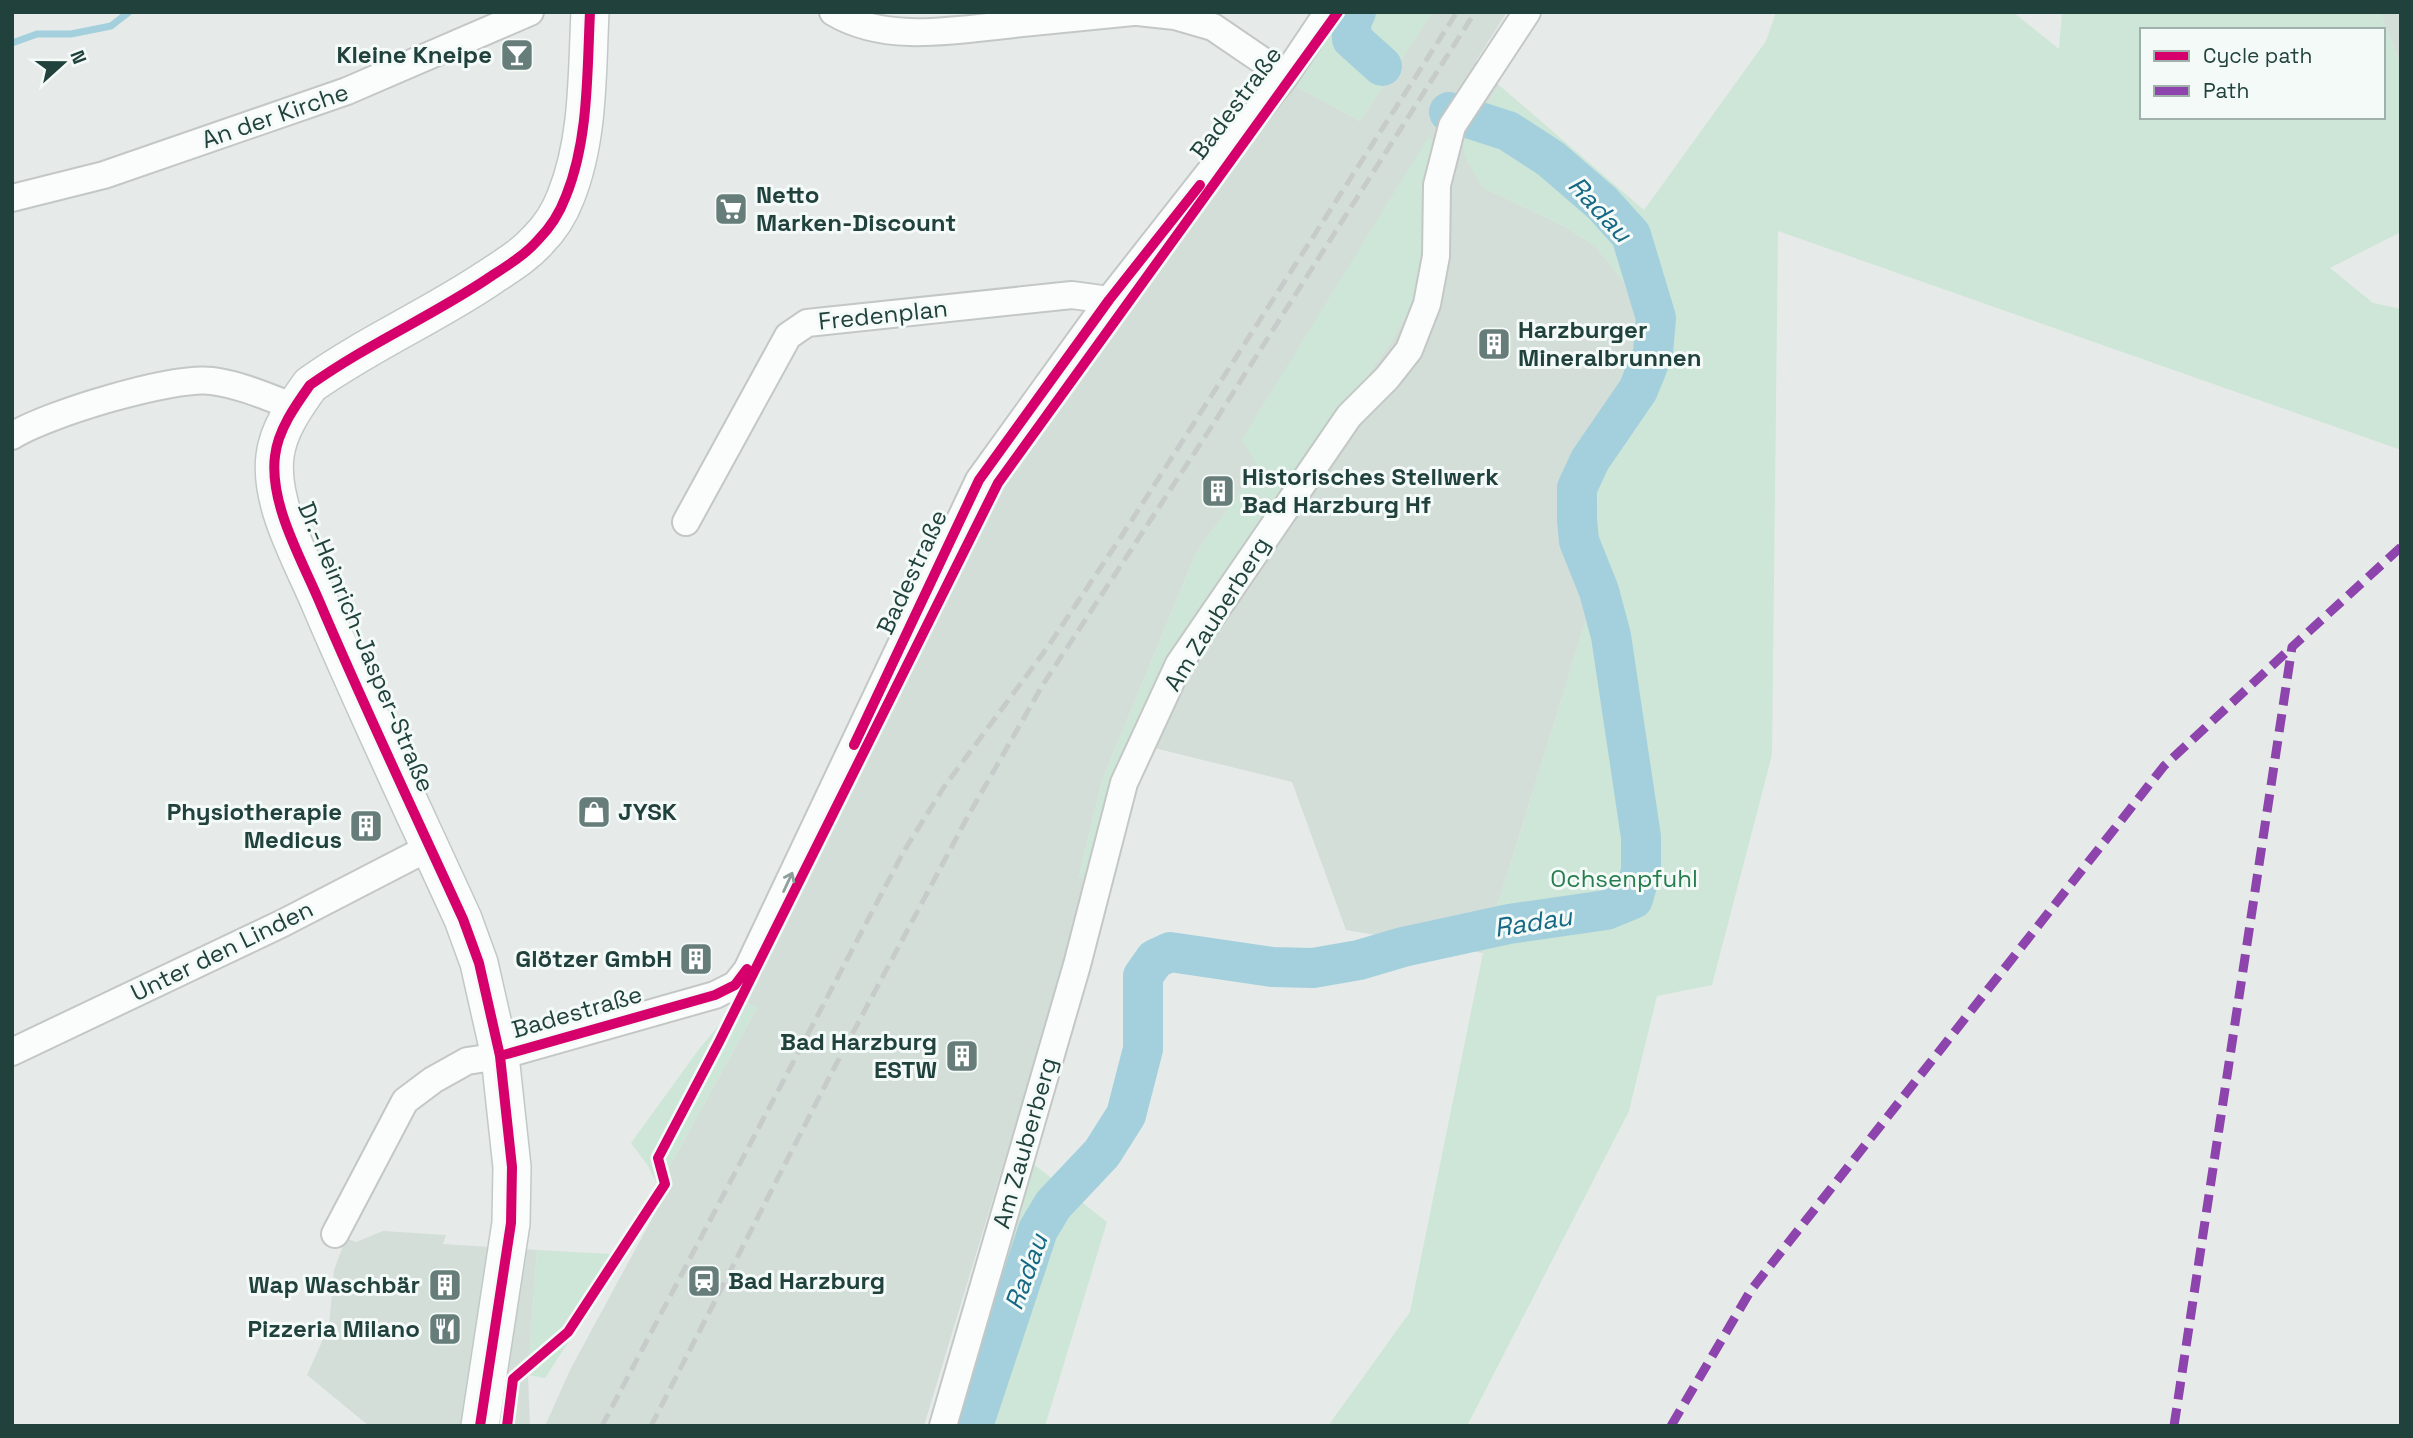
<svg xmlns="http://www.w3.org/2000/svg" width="2413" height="1438" viewBox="0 0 2413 1438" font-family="'Space Grotesk',sans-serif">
<rect width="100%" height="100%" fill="#e6ebe9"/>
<!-- built -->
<path fill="#d3ded9" d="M1433,12h74l-31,49 23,24 -36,59 19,43 84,40 31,21 28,36 12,22 3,28 -40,93 -6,167 -111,359 -137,-23 -54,-148 -154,-38 112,-203 138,-195 32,-53 -162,174 -62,86 -94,228 -23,96 10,4 -165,545h-379l26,-58 96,-177v-20l90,-163 -12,-6 161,-324 -8,-6 95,-191 299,-397 68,37z
M2380,12h21v53z
M383,1231l63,4 -3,9 94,6 -9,125 2,51h-161l-62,-51 22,-49 5,-56 12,-32 10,4z"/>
<!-- green -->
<path fill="#cee6d7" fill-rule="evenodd" d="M1347,12h86l-73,109 -68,-37z
M1776,12h237l46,37 3,-37h318l21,53v167l-71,36 43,35 28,6v141l-623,-219 -6,524 -60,230 -55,11 -28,115 -162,315h-139l82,-114 73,-359 111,-359 6,-167 39,-93 -2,-28 -12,-22 -28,-36 -31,-21 -84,-40 -17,-30 -2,-13 36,-59 145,125 122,-169zM2142,30h241v87h-241z
M1429,136l6,7 -9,112 -6,38 -32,53 -138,195 -161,340 -10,-4 23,-96 94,-228 61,-86 -15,-28z
M740,1000l17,8 -90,163v20l-122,187 -17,-3 9,-125 74,4 47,-69 -10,-19 -17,-23 68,-94z
M1031,1162l76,60 -62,204h-84z"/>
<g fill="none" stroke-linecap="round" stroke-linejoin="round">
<!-- stream -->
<path stroke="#a4d0dd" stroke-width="7" d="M12,43l25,-9h34l40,-8 18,-14"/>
<!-- river -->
<path stroke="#a4d0dd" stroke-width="40" d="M1356,12l-5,10 1,17 30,27
M973,1426l65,-196 15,-25 49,-52 24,-38 17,-66v-73l12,-17 15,-7 102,15 41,1 46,-8 44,-13 106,-23 97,-14 27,-11 8,-28v-34l-30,-201 -12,-45 -20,-50 -2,-21v-32l13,-28 48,-70 15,-37 3,-35 -25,-83 -29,-32 -51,-44 -43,-28 -59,-19"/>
<defs>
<path id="street" d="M833,12c53,32 123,18 181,12 39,-4 79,-8 119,-12
M1138,12l37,4 38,11 72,49
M12,198l92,-23 243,-84 183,-79
M12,436c35,-22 160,-60 200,-55 29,4 56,16 82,26
M686,522l102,-186 19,-13 265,-28 37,5
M12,1052l271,-129 147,-76
M335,1234l70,-133 28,-21 34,-19 33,-5 215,-61 20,-10 12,-15 232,-490 130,-180 176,-224 43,-64
M943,1426l134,-461 47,-182 55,-119 170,-248 38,-38 22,-28 18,-46 9,-48 1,-71 15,-59 75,-114"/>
<path id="secondary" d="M480,1426l31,-203 1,-56 -12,-111 -21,-93 -16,-44c-48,-105 -98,-210 -143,-316 -18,-43 -51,-99 -45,-147 3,-26 20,-50 35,-71 56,-40 120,-68 177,-106 18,-12 37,-23 51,-39 12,-12 22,-28 28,-44 23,-57 21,-124 24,-184"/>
</defs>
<!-- street casing -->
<use href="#street" stroke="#c3c8c6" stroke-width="30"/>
<!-- secondary casing -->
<use href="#secondary" stroke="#c1c9c7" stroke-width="40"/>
<!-- street -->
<use href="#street" stroke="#fbfcfc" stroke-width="26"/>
<!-- secondary -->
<use href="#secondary" stroke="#fbfcfc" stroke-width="37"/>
<!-- rail -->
<path stroke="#c7cccb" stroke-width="5" stroke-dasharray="14 7" stroke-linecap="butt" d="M602,1426l302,-575 40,-64 103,-139 74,-111 336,-525
M651,1426l180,-352 136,-256 75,-132 168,-257 265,-417"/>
<!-- quiet -->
<path stroke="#8e44ad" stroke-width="9" stroke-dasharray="18 9" stroke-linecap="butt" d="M1671,1426l80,-136 413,-524 128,-119
M2174,1426l118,-779 109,-100"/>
<defs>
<path id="cycleway" d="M854,745l125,-265 130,-180 91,-115
M500,1056l215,-61 20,-10 12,-16
M480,1426l31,-203 1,-56 -12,-111 -21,-93 -16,-44c-48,-105 -98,-210 -143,-316 -18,-43 -51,-99 -45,-147 3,-26 20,-50 35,-71 56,-40 120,-68 177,-106 18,-12 37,-23 51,-39 12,-12 22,-28 28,-44 23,-57 21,-124 24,-184
M507,1426l6,-47 55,-47 97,-148 -7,-26 61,-116 279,-559 340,-471"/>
</defs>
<!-- cycleway casing -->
<use href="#cycleway" stroke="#f4faf8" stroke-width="15"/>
<!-- cycleway -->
<use href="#cycleway" stroke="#d6006c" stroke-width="10"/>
</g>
<!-- one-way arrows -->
<defs><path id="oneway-shaft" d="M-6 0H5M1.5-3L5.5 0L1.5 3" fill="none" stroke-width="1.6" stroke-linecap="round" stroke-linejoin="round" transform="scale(1.75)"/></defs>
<use stroke="#8e9f9c" href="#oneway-shaft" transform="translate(788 882) rotate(-65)"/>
<!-- icons -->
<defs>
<symbol id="bar-square" viewBox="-11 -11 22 22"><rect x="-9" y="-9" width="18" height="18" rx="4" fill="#667d79" stroke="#f4faf8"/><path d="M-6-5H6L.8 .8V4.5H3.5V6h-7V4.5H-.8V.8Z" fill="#fff"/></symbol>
<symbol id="supermarket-square" viewBox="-11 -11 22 22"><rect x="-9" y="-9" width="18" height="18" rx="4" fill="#667d79" stroke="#f4faf8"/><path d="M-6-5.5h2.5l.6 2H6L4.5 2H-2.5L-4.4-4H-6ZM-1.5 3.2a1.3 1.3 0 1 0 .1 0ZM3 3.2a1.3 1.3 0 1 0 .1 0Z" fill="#fff"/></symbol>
<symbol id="building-square" viewBox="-11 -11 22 22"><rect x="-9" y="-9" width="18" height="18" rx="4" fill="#667d79" stroke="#f4faf8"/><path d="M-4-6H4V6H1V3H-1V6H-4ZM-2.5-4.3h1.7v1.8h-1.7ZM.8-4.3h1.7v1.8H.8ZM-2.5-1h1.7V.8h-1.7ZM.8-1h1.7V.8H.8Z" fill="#fff"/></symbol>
<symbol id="shop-square" viewBox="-11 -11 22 22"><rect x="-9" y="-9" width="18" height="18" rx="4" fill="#667d79" stroke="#f4faf8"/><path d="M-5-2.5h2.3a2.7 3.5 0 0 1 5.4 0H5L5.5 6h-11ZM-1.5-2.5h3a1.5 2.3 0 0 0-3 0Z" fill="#fff"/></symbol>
<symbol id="station-square" viewBox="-11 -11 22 22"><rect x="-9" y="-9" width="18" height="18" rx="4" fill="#667d79" stroke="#f4faf8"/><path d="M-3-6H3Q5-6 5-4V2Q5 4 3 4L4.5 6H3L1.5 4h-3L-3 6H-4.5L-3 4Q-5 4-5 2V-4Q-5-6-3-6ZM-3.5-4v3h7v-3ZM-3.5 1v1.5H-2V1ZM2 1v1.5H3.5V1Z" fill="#fff"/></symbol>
<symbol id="restaurant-square" viewBox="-11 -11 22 22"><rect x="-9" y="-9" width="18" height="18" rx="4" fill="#667d79" stroke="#f4faf8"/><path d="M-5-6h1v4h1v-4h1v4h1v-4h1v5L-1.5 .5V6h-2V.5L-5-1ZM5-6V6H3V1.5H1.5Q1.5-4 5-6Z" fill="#fff"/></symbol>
</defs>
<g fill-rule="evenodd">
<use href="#bar-square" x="498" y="36" width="38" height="38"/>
<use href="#supermarket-square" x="712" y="190" width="38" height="38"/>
<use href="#building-square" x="1475" y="325" width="38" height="38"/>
<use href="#building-square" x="1199" y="472" width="38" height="38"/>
<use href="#shop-square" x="575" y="793" width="38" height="38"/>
<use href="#building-square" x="347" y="807" width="38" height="38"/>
<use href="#building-square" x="677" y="940" width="38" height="38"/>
<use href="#building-square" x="943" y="1037" width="38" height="38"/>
<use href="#station-square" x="685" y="1262" width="38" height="38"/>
<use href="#building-square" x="426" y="1266" width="38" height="38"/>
<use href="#restaurant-square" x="426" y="1310" width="38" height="38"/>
</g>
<g text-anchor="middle" stroke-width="6" stroke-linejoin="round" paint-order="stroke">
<!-- poi labels -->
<g font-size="24" font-weight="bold" fill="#21423c" stroke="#f4faf8" text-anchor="end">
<text x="492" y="63">Kleine Kneipe</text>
<text x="756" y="203" text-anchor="start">Netto<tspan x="756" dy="28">Marken-Discount</tspan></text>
<text x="1518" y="338" text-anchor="start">Harzburger<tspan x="1518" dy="28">Mineralbrunnen</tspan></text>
<text x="1242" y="485" text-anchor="start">Historisches Stellwerk<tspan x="1242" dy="28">Bad Harzburg Hf</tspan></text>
<text x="342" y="820">Physiotherapie<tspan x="342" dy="28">Medicus</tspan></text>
<text x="618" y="820" text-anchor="start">JYSK</text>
<text x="672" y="967">Glötzer GmbH</text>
<text x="937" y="1050">Bad Harzburg<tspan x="937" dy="28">ESTW</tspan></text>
<text x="728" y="1289" text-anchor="start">Bad Harzburg</text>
<text x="420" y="1293">Wap Waschbär</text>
<text x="420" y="1337">Pizzeria Milano</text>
</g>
<!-- street labels -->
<g font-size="24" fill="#21423c" stroke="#f4faf8">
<text transform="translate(1236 103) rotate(-53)" y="8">Badestraße</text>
<text transform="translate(275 116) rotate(-19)" y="8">An der Kirche</text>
<text transform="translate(883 315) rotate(-6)" y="8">Fredenplan</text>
<text transform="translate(912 572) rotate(-65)" y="8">Badestraße</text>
<text transform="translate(1217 614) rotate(-58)" y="8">Am Zauberberg</text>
<text transform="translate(366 647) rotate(67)" y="8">Dr.-Heinrich-Jasper-Straße</text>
<text transform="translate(222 951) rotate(-26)" y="8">Unter den Linden</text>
<text transform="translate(577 1012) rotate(-16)" y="8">Badestraße</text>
<text transform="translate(1025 1143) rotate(-74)" y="8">Am Zauberberg</text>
</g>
<!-- park labels -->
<g font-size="24" fill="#277d4f" stroke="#f4faf8">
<text x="1624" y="887">Ochsenpfuhl</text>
</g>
<!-- water labels -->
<g font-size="26" font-style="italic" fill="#156984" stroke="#f4faf8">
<text transform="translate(1600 209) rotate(47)" y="9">Radau</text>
<text transform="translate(1533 922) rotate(-9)" y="9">Radau</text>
<text transform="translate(1026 1272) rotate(-70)" y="9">Radau</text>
</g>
</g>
<!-- border -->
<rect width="2413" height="1438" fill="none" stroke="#21423c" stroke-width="28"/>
<!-- legend -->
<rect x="2140" y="28" width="245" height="91" fill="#f4faf8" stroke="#a0b0ad" stroke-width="2"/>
<rect x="2154" y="51" width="35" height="10" fill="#d6006c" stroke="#a0b0ad" stroke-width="2"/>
<text x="2203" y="63" font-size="21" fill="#21423c">Cycle path</text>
<rect x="2154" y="86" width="35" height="10" fill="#8e44ad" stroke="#a0b0ad" stroke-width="2"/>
<text x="2203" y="98" font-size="21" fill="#21423c">Path</text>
<!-- north arrow -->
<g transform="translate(63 63) rotate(69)" stroke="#f4faf8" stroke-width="5" paint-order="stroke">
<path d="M0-5L12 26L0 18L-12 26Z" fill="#21423c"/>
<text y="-10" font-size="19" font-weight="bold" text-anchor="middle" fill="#21423c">N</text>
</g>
</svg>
